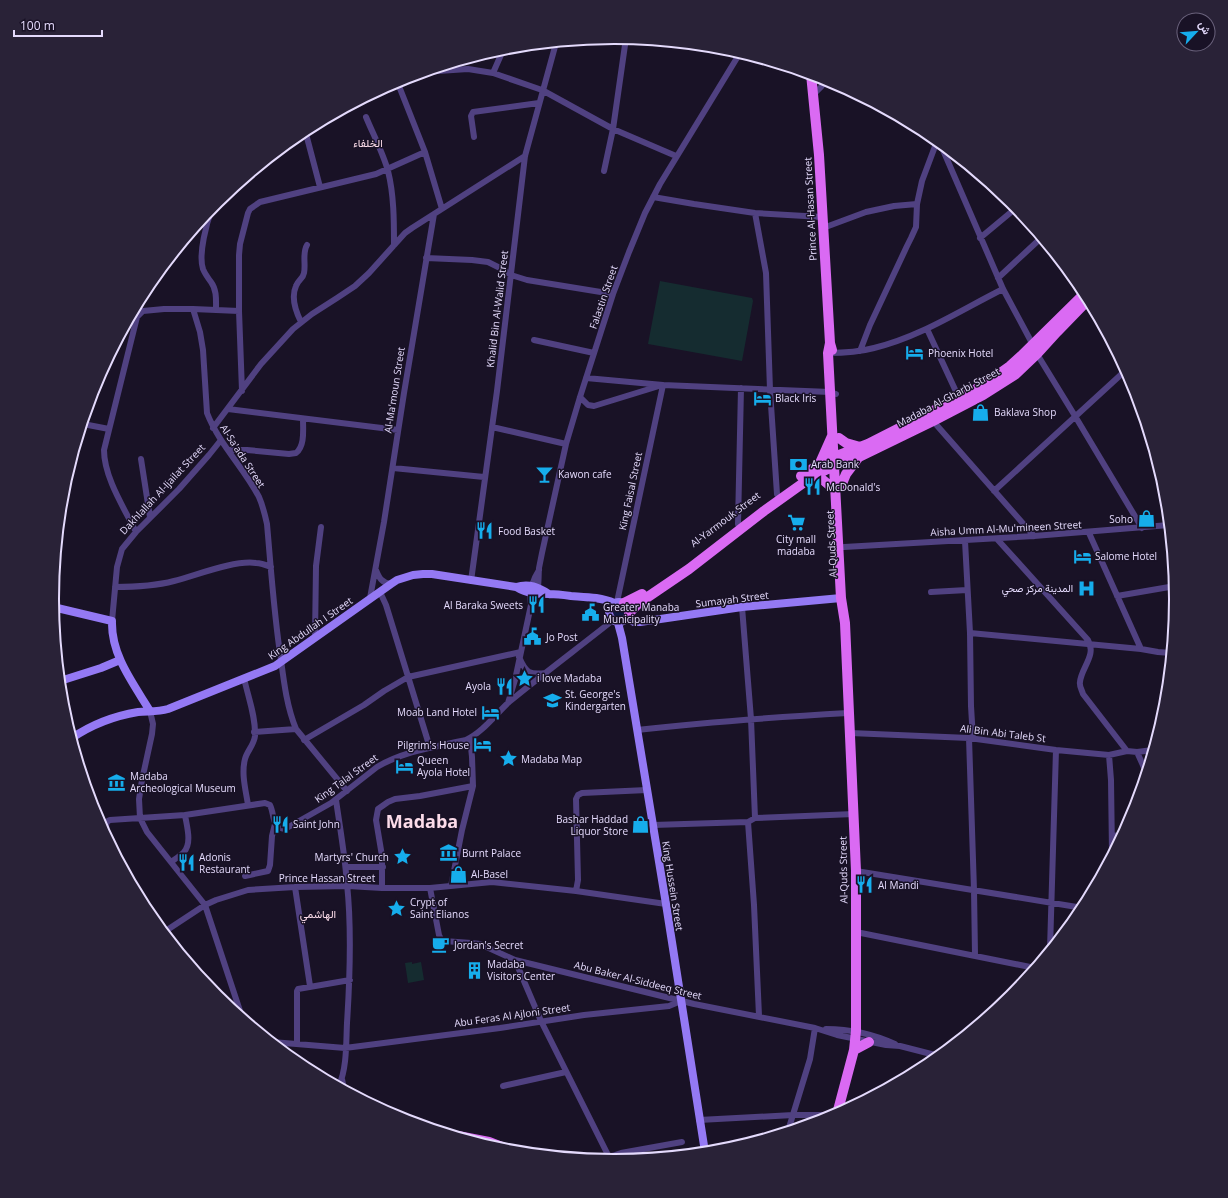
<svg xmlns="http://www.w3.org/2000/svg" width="1228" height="1198" viewBox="0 0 1228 1198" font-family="'Open Sans',Vazirmatn,sans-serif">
<rect width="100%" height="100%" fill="#191226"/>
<!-- green -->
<path fill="#152c30" d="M660,281l92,17 1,3 -11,60 -94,-17z
M412,962v2l9,-2 3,18 -16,3 -3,-20z"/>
<!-- water -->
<path fill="#0f1842" d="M613.5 612a5.5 5.5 0 1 1 11 0a5.5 5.5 0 1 1-11 0Z"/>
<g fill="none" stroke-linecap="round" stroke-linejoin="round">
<!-- street -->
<path stroke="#504181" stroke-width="6" d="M423,72l45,-3 25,4 49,17 71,39 63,27
M493,73l11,-25
M397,81l28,71 17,57
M813,95l8,-8 6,-8
M366,117c7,17 17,36 22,54 6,24 6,50 6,74
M305,130l15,57
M474,137l-3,-21 2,-4 66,-9
M940,143l63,146 30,56
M604,171l9,-42 13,-91
M653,197l41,7 61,9 67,4
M212,208c-5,14 -14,46 -9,61 2,5 5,9 8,13 6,8 5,18 5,28
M755,213l11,60 4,117 7,104
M823,228l43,-16 28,-6 23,-2
M980,238l36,-30
M426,258l46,2 16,2 10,5 13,8 16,5 86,14
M998,278l43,-40
M193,309l7,23 3,18 4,63c12,31 37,55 52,84 4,9 6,18 8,27 4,45 7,91 14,136 3,23 6,47 15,69l51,62
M301,322c-5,-10 -10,-25 -5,-36 2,-6 7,-7 8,-13 2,-9 -2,-20 3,-28
M927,329l32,69
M534,340l60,13
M860,351l10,-26 37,-79 4,-8 5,-11 1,-23 5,-23 15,-40
M828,353c16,0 31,-1 46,-5 46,-11 87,-38 129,-59
M1037,354l38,62 67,112
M586,378l77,7 167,7 6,2
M242,391l-3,-80v-56l1,-11 8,-31 2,-4 10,-7 116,-28 49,-22
M580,397l8,8 6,1 65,-20
M228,409l170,21
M933,421l101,115
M83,424l26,5
M492,427l74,17
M213,428l48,-64 32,-35 19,-15 25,-16 18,-12 14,-13 36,-40 7,-5 113,-72
M228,450h19l42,4 7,-1c9,-7 7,-23 7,-34
M141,459l9,58
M393,468l91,9
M994,491l132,-121
M738,524l3,-136
M136,532c-12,-24 -32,-55 -32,-82l33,-133 6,-6 21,-2h29l46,2
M1089,533l52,116
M997,539l91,101c9,15 -7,28 -8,42 -1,4 2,8 3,12l44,57
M965,541l5,92 1,73 2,33
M844,547l190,-11 135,-11
M376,570c3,8 6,13 15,14
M471,581l26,-190 28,-235 31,-113
M115,587c20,0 40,-1 59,-6 23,-6 60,-21 82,-18 5,0 10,2 15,4
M380,592l6,13 44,143
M931,592l36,-2
M1117,596l58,-10
M370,598l14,-76 20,-129 30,-179
M617,602l46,-217
M531,605c-2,-13 1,-24 8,-35
M742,607l9,112 4,99
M112,621l5,-54 5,-18 14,-17 43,-43 30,-34 12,-15
M970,633l171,16 17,3 13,1
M315,637l1,-71 5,-39
M519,657c7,16 10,18 27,16
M244,678c4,19 12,39 11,58 -1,9 -8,15 -10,23 -4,15 1,32 3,46
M508,703l7,-23 16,-75c9,-14 7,-22 8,-37 1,-5 2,-10 3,-15l24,-109 14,-47 33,-103 16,-42 16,-39 15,-29 80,-131
M150,711l3,13 -1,10 -10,46 -3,19 1,19 7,14 58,73 37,112
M637,730c70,-8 141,-13 211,-17
M254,732l42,-3
M850,733l119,5 87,12 53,5 18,-4 10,1 16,-2
M969,738l5,152 1,65
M304,740l60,-35 20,-14 24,-14 113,-25
M1137,752l9,20
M1109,755l2,25 1,73
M336,800c4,28 9,56 11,84 5,46 3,93 0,139 -1,21 0,44 -8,63
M748,822l6,83 5,111
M653,825l95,-3 7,-4 99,-4
M1112,835l9,2
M107,837l-1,-13 2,-3 2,-1 75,-5 80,-12 5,2c5,10 1,23 15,24l46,-26 46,-36c27,-16 58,-20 89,-27 17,-8 29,-25 43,-38 34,-28 69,-54 103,-81
M171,862c4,-3 9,-6 13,-10 8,-9 3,-25 1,-37
M346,867h37
M856,871l227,37
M245,876l23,-5 2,-6 2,-29 3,-12
M451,886l11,-56 11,-44 -1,-29 -2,-19
M295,887l15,99
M382,888v-32l-6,-36 2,-11 10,-7 7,-3 25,-3 53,-10
M430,888l9,47 2,4 3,2 27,2 9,1 35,16 179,44 121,24 22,7 49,10 14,1 39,10
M576,891l2,-11 -2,-81 2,-4 4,-2 65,-3
M164,932l41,-27 11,-5 32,-10 47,-3 53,-1 34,2h48l62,-6 84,9 90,13
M856,932l179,36
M1050,949l6,-199
M515,960l26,61 70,140
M826,1029c24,0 47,5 69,15
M272,1042l73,6 155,-20 84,-13 85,-9 12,-5
M297,1044v-53l1,-2 52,-9
M342,1079l2,10
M503,1086l63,-14
M699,1120l94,-5h42
M788,1131l22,-72 5,-31
M609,1157l12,-4 61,-11"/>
<!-- secondary -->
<path stroke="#9479f4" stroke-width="8" d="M516,587c13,-4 22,0 33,7
M609 612a10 10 0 1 1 20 0a10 10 0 1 1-20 0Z
M53,607l59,14c-1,34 21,62 38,90
M627,618l7,4h6l102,-15 99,-9
M618,623l4,15 44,266 39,248
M60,681l41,-13 19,-8
M72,738c19,-13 42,-22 66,-26 10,-1 20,0 30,-3l107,-43 116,-82 6,-4 16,-5 10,-1h9l84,13c11,7 21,7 33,7 7,0 15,1 22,2 14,1 30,1 43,7"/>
<!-- primary -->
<path stroke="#da6af3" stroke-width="10" d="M811,74l8,81 11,188 2,7
M830,343l-2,10 13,245 4,25 11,248v160l-2,19 -17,64
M839,438l7,5 14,4
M820,463l12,-27
M801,476l25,-16 42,-16 114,-58 28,-20 11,-10 64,-63
M813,476l10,4 12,10
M841,486l5,-12 12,-16
M624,603l18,-9
M629,613l10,-10 50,-34 75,-58 49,-35 21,-10 25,-9 74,-36 50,-26 33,-21 21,-20 20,-22 31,-32
M854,1050l15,-8
M458,1136l31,6 23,9"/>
</g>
<!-- icons -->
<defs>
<symbol id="hotel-bare" viewBox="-9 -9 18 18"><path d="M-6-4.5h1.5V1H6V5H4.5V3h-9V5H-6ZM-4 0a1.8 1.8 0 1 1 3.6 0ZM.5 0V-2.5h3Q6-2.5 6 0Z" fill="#16adec" stroke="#191226" stroke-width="2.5" paint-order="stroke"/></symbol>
<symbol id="shop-bare" viewBox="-9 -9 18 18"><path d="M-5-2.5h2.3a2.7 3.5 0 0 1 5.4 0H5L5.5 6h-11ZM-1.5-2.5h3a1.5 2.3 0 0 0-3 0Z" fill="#16adec" stroke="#191226" stroke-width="2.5" paint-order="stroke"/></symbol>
<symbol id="bank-bare" viewBox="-9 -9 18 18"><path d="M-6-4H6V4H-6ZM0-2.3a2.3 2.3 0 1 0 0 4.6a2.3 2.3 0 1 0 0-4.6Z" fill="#16adec" stroke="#191226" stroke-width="2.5" paint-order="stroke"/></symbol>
<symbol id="bar-bare" viewBox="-9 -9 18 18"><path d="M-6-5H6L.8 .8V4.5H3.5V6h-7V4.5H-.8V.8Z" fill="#16adec" stroke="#191226" stroke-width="2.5" paint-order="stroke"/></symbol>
<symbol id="restaurant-bare" viewBox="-9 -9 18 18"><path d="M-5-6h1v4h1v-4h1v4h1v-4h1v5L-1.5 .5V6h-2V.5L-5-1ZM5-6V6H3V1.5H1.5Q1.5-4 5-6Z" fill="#16adec" stroke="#191226" stroke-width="2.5" paint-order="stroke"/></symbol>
<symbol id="supermarket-bare" viewBox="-9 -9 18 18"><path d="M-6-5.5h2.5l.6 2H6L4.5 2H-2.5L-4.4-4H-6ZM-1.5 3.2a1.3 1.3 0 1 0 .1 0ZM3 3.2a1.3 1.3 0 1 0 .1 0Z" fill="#16adec" stroke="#191226" stroke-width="2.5" paint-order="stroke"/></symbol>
<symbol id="hospital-bare" viewBox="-9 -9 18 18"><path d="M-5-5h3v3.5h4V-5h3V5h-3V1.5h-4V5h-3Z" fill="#16adec" stroke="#191226" stroke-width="2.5" paint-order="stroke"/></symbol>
<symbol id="civic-bare" viewBox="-9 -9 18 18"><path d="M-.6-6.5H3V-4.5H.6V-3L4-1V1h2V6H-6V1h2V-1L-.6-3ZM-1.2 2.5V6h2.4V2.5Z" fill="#16adec" stroke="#191226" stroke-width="2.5" paint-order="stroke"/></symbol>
<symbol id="sight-bare" viewBox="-9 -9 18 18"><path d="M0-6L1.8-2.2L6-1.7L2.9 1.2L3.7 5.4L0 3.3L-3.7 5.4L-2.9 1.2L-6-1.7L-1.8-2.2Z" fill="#16adec" stroke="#191226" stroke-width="2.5" paint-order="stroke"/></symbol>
<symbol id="school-bare" viewBox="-9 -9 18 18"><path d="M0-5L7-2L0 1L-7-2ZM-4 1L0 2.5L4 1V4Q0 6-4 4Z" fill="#16adec" stroke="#191226" stroke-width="2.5" paint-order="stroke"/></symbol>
<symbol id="museum-bare" viewBox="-9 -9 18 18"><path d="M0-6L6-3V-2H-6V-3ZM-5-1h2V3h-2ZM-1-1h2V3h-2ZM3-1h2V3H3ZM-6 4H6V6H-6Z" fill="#16adec" stroke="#191226" stroke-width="2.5" paint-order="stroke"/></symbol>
<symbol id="cafe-bare" viewBox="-9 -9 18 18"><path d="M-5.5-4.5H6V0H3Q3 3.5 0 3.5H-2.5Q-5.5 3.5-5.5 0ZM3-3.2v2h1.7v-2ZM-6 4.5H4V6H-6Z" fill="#16adec" stroke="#191226" stroke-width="2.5" paint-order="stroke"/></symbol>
<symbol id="building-bare" viewBox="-9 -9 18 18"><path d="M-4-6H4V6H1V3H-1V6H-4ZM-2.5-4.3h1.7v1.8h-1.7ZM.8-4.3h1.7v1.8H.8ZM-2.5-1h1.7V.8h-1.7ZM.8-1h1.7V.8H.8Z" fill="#16adec" stroke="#191226" stroke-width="2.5" paint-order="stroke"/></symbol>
</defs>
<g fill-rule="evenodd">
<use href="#hotel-bare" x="902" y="340" width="25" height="25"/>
<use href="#hotel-bare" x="750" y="386" width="25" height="25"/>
<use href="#shop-bare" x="968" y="400" width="25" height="25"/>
<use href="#bank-bare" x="786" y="452" width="25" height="25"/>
<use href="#bar-bare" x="532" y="462" width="25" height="25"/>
<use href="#restaurant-bare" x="800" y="474" width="25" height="25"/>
<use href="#shop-bare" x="1134" y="506" width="25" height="25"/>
<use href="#supermarket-bare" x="784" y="510" width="25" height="25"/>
<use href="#restaurant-bare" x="472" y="518" width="25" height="25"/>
<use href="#hotel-bare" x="1070" y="544" width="25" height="25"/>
<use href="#hospital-bare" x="1074" y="576" width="25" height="25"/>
<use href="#restaurant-bare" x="524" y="592" width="25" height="25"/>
<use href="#civic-bare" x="578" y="600" width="25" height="25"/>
<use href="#civic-bare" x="520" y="624" width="25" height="25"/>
<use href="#sight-bare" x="512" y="666" width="25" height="25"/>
<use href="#restaurant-bare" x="492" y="674" width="25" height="25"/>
<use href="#school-bare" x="540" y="688" width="25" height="25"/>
<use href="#hotel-bare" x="478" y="700" width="25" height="25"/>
<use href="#hotel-bare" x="470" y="732" width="25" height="25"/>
<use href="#sight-bare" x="496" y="746" width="25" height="25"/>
<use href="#hotel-bare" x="392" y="754" width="25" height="25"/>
<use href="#museum-bare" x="104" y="770" width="25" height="25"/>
<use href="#restaurant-bare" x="268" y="812" width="25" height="25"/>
<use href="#shop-bare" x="628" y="812" width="25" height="25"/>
<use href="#museum-bare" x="436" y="840" width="25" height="25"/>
<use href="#sight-bare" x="390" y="844" width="25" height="25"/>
<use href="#restaurant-bare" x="174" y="850" width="25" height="25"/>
<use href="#shop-bare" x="446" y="862" width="25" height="25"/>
<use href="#restaurant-bare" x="852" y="872" width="25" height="25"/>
<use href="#sight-bare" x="384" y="896" width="25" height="25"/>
<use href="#cafe-bare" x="428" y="932" width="25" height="25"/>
<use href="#building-bare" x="462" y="958" width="25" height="25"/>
</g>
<g text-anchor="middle" stroke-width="3" stroke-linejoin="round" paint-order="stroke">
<!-- street labels -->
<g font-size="10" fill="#e4dafc" stroke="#191226">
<text transform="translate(810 209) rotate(-93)" y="4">Prince Al-Hasan Street</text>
<text transform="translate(603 297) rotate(-71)" y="4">Falastin Street</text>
<text transform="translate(497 309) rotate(-83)" y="4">Khalid Bin Al-Walid Street</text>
<text transform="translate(394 390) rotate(-81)" y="4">Al-Ma'moun Street</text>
<text transform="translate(948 397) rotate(-28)" y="4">Madaba Al-Gharbi Street</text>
<text transform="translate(243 456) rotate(57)" y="4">Al-Sa'ada Street</text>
<text transform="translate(162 489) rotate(-47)" y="4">Dakhlallah Al-Ijailat Street</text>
<text transform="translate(630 491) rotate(-78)" y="4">King Faisal Street</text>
<text transform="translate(725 519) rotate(-37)" y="4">Al-Yarmouk Street</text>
<text transform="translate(1006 528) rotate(-3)" y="4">Aisha Umm Al-Mu'mineen Street</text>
<text transform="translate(831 544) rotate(-93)" y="4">Al-Quds Street</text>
<text transform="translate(732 599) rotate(-7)" y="4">Sumayah Street</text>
<text transform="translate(310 628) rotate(-35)" y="4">King Abdullah I Street</text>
<text transform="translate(1003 733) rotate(7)" y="4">Ali Bin Abi Taleb St</text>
<text transform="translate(346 778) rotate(-36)" y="4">King Talal Street</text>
<text transform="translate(843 870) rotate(-91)" y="4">Al-Quds Street</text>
<text x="327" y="882">Prince Hassan Street</text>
<text transform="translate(673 886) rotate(81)" y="4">King Hussein Street</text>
<text transform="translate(638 980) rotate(14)" y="4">Abu Baker Al-Siddeeq Street</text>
<text transform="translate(512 1015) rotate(-8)" y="4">Abu Feras Al Ajloni Street</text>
</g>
<!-- poi labels -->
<g font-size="10" fill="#e4dafc" stroke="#191226" text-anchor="start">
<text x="928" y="357">Phoenix Hotel</text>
<text x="775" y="402">Black Iris</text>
<text x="994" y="416">Baklava Shop</text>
<text x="811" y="468">Arab Bank</text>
<text x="558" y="478">Kawon cafe</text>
<text x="826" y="491">McDonald's</text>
<text x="1133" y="523" text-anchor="end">Soho</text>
<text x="498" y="535">Food Basket</text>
<text x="796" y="543" text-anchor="middle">City mall<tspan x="796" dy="12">madaba</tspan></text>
<text x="1095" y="560">Salome Hotel</text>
<text x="1073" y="592" text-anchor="end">المدينة مركز صحي</text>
<text x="523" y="609" text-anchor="end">Al Baraka Sweets</text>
<text x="603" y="611">Greater Manaba<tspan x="603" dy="12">Municipality</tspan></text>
<text x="546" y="641">Jo Post</text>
<text x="537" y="682">i love Madaba</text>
<text x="491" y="690" text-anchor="end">Ayola</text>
<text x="565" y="698">St. George's<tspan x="565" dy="12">Kindergarten</tspan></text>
<text x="477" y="716" text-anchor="end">Moab Land Hotel</text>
<text x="469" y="749" text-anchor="end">Pilgrim's House</text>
<text x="521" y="763">Madaba Map</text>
<text x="417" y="764">Queen<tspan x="417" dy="12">Ayola Hotel</tspan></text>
<text x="130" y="780">Madaba<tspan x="130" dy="12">Archeological Museum</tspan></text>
<text x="628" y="823" text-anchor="end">Bashar Haddad<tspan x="628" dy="12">Liquor Store</tspan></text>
<text x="293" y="828">Saint John</text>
<text x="462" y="857">Burnt Palace</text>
<text x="199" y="861">Adonis<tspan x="199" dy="12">Restaurant</tspan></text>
<text x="389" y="861" text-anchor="end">Martyrs' Church</text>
<text x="471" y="878">Al-Basel</text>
<text x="878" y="889">Al Mandi</text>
<text x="410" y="906">Crypt of<tspan x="410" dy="12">Saint Elianos</tspan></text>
<text x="454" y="949">Jordan's Secret</text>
<text x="487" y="968">Madaba<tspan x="487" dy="12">Visitors Center</tspan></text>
</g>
<!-- neighbourhood labels -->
<g font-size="11" fill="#fcdcea" stroke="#191226">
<text x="368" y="147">الخلفاء</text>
<text x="318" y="918">الهاشمي</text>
</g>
<!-- town labels -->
<g font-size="18" font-weight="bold" fill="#fcdcea" stroke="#191226">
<text x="422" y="828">Madaba</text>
</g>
</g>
<!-- crop -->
<path d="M0 0H1228V1198H0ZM59 599a555 555 0 1 1 1110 0a555 555 0 1 1-1110 0Z" fill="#292237" fill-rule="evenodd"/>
<path fill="none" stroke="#e4dafc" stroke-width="2" d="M59 599a555 555 0 1 1 1110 0a555 555 0 1 1-1110 0Z"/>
<!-- north arrow -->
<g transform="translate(1196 32) rotate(64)"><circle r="19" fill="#191226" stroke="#6a627c"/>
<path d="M0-3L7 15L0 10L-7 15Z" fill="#16adec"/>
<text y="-6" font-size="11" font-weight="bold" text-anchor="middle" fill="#e4dafc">ش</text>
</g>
<!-- scale -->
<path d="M14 30v6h88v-6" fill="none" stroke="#e4dafc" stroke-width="2"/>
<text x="20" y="30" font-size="12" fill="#e4dafc" stroke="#191226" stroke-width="3" paint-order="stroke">100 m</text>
</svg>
